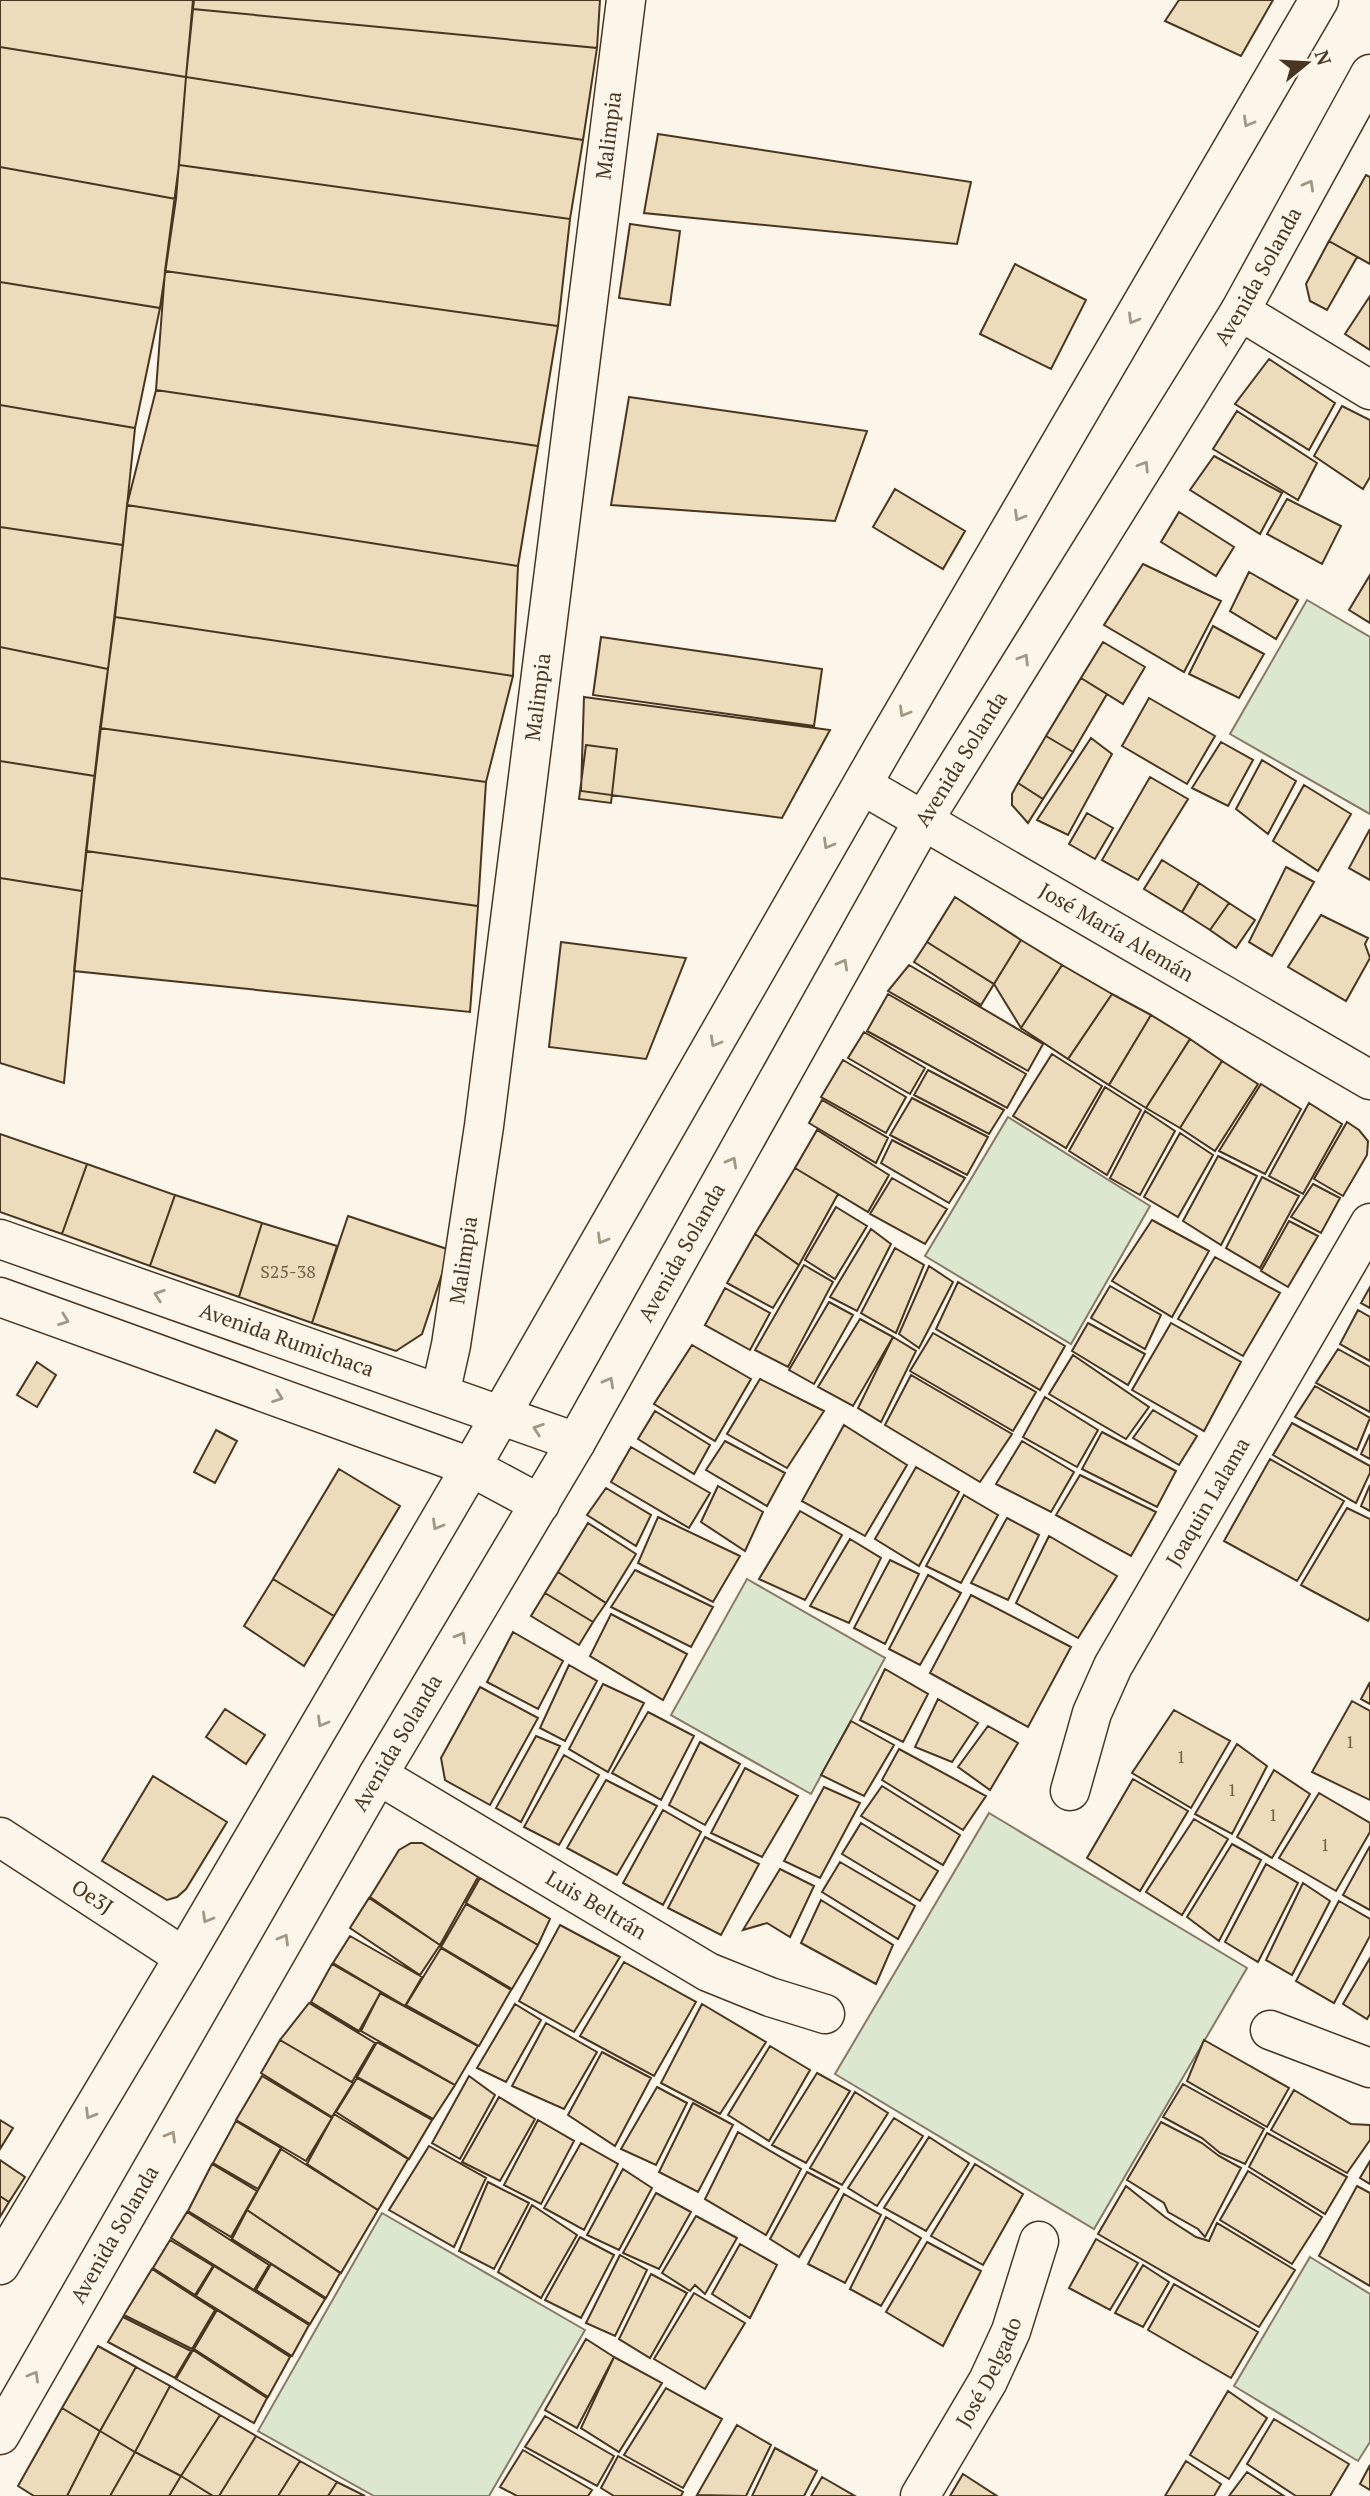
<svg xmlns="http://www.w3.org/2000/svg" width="1370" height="2496" viewBox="0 0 1370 2496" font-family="'PT Serif',serif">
<rect width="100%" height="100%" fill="#fbf6e9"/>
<!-- green -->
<path fill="#dce7d0" stroke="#887966" stroke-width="2" d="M1307,600l63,37v177l-140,-80z
M1008,1117l142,89 -79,138 -146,-88z
M747,1579l138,79 -74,136 -140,-79z
M989,1813l258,155 -153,261 -259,-155z
M382,2213l203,117 -96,166h-115l-116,-65z
M1310,2257l60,37v148l-12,19 -124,-75z"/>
<!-- building -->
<path fill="#ecdcbc" stroke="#4a3520" stroke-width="2" d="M0,0h193l-7,77 -186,-30z
M194,0h406l-3,48 -404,-39z
M1179,0h94l-32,56 -76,-35z
M193,9l404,39 -14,92 -397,-63z
M0,47l186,30 -10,122 -176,-32z
M186,77l397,63 -13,79 -391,-54z
M658,134l313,48 -14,62 -313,-31z
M179,165l391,54 -12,107 -393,-55z
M0,167l176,32 -16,109 -160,-26z
M1366,175l4,2v87l-41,-23z
M630,224l50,7 -10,74 -51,-7z
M1329,241l28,16 -30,53 -17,-9 -4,-17z
M1015,264l71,36 -35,69 -71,-35z
M165,271l393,55 -20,120 -382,-56z
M0,282l160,26 -25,120 -135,-23z
M1370,296v54l-25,-16z
M1269,359l66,44 -26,47 -74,-46z
M156,390l382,56 -20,120 -391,-61z
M629,397l238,34 -32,90 -224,-16z
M0,405l135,23 -12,117 -123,-18z
M1342,406l28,14v57l-7,12 -49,-33z
M1237,411l80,52 -19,37 -85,-51z
M1214,456l68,37 -22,41 -70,-44z
M895,489l70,42 -22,38 -70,-42z
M1287,499l54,27 -19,38 -55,-30z
M127,505l391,61 -5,110 -398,-59z
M1179,512l55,35 -18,29 -55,-34z
M0,527l123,18 -15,124 -108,-22z
M1143,564l78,37 -37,71 -80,-47z
M1249,572l49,28 -22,39 -46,-28z
M1370,575v48l-21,-13z
M115,617l398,59 -27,106 -386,-54z
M1213,626l51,28 -25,44 -50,-24z
M601,637l221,32 -8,57 -221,-31z
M1103,642l42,25 -22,37 -42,-26z
M0,647l108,22 -13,107 -95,-15z
M1081,678l26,16 -34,58 -27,-16z
M584,697l246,33 -48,88 -201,-27z
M1149,698l66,38 -28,48 -65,-38z
M100,728l386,54 -8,124 -392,-55z
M1046,736l27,16 -30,47 -25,-16z
M1091,738l21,16 -44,81 -31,-15z
M1221,742l32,18 -25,46 -36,-18z
M586,745l31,4 -6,54 -32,-4z
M1262,760l34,21 -28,53 -32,-25z
M0,761l95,15 -13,115 -82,-13z
M1150,777l38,22 -50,81 -36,-20z
M1018,783l25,16 -15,24 -16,-18v-11z
M1304,785l47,29 -33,57 -45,-30z
M1087,813l26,15 -18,31 -26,-15z
M1370,829v51l-21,-12z
M86,851l392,55 -8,106 -396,-41z
M1162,860l37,23 -17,29 -38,-23z
M1286,867l28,15 -42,74 -23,-14z
M0,878l82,13 -18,192 -64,-20z
M1199,883l30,20 -19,27 -28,-18z
M955,897l66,43 -27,44 -67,-42z
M1229,903l26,17 -19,28 -26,-18z
M1321,915l47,23 -3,6 5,14 -24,43 -58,-34z
M1021,940l41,25 -41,63 -27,-44z
M561,942l125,16 -40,101 -97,-12z
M927,942l67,42 -13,21 -67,-43z
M909,965l134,79 -15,27 -140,-80z
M1062,965l50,29 -44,65 -47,-31z
M888,994l138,80 -19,34 -140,-77z
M1112,994l39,21 -42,70 -41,-26z
M1151,1015l39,24 -44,69 -37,-23z
M864,1032l61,36 -15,26 -62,-36z
M1190,1039l32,22 -42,67 -34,-20z
M1052,1054l50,32 -36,62 -53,-32z
M843,1060l63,37 -20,36 -65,-36z
M1222,1061l36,23 -43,67 -35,-23z
M928,1070l76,40 -15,24 -75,-39z
M1261,1084l40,25 -36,65 -46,-23z
M1105,1087l36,23 -34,65 -38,-24z
M912,1098l76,39 -21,38 -77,-40z
M822,1100l66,38 -12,25 -67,-40z
M1309,1103l33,21 -39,70 -34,-18z
M1145,1111l30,20 -35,64 -30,-17z
M1347,1122l12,8 9,11 -1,14 -24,41 -29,-17z
M817,1130l72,45 -21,37 -73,-44z
M1180,1133l33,22 -35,62 -34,-20z
M0,1134l87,30 -25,70 -62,-22z
M892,1140l73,38 -16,25 -68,-40z
M1218,1156l39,20 -36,69 -38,-24z
M87,1164l88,31 -25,71 -88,-32z
M795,1168l43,26 -39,71 -44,-31z
M1262,1177l37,19 -39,72 -34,-20z
M892,1178l55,31 -22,35 -55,-30z
M1313,1184l27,14 -19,35 -30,-16z
M175,1195l87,28 -23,74 -89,-31z
M836,1207l31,19 -32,53 -30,-19z
M348,1216l102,34 -28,84 -26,17 -84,-28z
M1152,1220l57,31 -37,66 -60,-36z
M1289,1221l29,15 -30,51 -27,-16z
M262,1223l75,23 -25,77 -73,-26z
M871,1229l20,15 -34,67 -27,-14z
M755,1234l44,31 -26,43 -46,-25z
M895,1248l29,17 -28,68 -35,-20z
M1215,1257l65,36 -37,63 -65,-37z
M804,1265l29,17 -45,85 -33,-17z
M929,1266l24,16 -34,66 -20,-14z
M958,1282l107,64 -25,44 -104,-61z
M1110,1286l51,29 -16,34 -54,-31z
M1370,1287v21l-9,-5z
M725,1288l45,25 -20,37 -45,-25z
M829,1302l24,13 -39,69 -25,-14z
M1358,1310l12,7v44l-30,-17z
M860,1319l33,18 -40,69 -35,-19z
M1088,1323l57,31 -17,31 -56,-34z
M1171,1323l70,39 -37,69 -72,-41z
M933,1333l103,59 -23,39 -103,-60z
M893,1337l23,14 -35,71 -23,-14z
M692,1345l59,34 -36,62 -61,-37z
M1338,1349l32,18v45l-54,-29z
M1073,1355l76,52 -23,32 -77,-45z
M37,1362l19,13 -19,32 -20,-12z
M911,1375l101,59 -32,48 -95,-57z
M760,1379l64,32 -37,57 -60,-34z
M1315,1386l55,32 -13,32 -62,-33z
M1045,1397l53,33 -21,37 -54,-30z
M1153,1410l44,26 -18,29 -46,-27z
M655,1411l55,34 -16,29 -56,-35z
M1292,1423l78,43v7l-14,30 -83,-48z
M844,1425l63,40 -42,71 -63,-35z
M216,1430l21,11 -22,42 -21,-11z
M1102,1432l74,39 -19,36 -75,-38z
M1370,1434v25l-9,-5z
M725,1441l60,32 -18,33 -61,-36z
M1022,1441l52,31 -23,40 -55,-28z
M631,1447l79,46 -21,35 -78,-46z
M1270,1459l74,42 -47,80 -73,-40z
M916,1467l43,25 -40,74 -44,-27z
M339,1469l61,37 -66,110 -61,-37z
M1080,1475l76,37 -25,44 -75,-41z
M1370,1485v26l-9,-5z
M718,1486l45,26 -18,39 -44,-29z
M606,1488l45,27 -15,31 -49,-31z
M964,1495l34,20 -37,68 -35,-17z
M1347,1508l23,11v98l-2,4 -67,-36z
M800,1511l42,24 -37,65 -46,-21z
M658,1517l82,39 -27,46 -75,-39z
M1007,1518l32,17 -31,65 -37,-17z
M588,1523l48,31 -30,49 -48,-31z
M1049,1536l68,40 -39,62 -62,-35z
M850,1539l31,19 -32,65 -39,-17z
M890,1560l29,14 -34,70 -31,-16z
M635,1570l78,37 -22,40 -80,-40z
M558,1572l48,31 -13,19 -48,-29z
M928,1575l33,18 -41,72 -31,-16z
M273,1579l61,37 -30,50 -60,-40z
M545,1593l48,29 -14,23 -48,-29z
M971,1595l100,52 -43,80 -98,-54z
M611,1614l76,40 -24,46 -73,-44z
M513,1632l50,29 -25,48 -51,-27z
M569,1665l28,16 -32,60 -25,-13z
M885,1669l43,25 -25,48 -43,-22z
M1370,1682v22l-9,-5z
M603,1684l41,19 -36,69 -39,-23z
M480,1687l58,31 -48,87 -45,-25 -4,-22z
M938,1699l40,24 -26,39 -37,-15z
M1352,1701l18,10v89l-58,-28z
M225,1709l40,26 -19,29 -40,-27z
M1174,1710l56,31 -39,67 -59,-35z
M648,1712l46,24 -33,64 -49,-27z
M851,1721l43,24 -30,51 -43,-21z
M988,1726l30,17 -28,47 -32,-23z
M536,1736l24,10 -39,76 -25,-14z
M700,1742l40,22 -35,61 -36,-20z
M1237,1744l30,22 -35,68 -37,-20z
M899,1749l87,47 -23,34 -81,-50z
M564,1755l35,20 -40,70 -35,-18z
M745,1768l53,28 -36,61 -51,-24z
M1274,1770l36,24 -38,64 -35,-21z
M153,1776l74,46 -41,67 -9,8 -10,3 -65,-39z
M1133,1779l55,32 -48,80 -53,-33z
M606,1780l51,26 -40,69 -50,-27z
M882,1786l78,49 -17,30 -82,-49z
M824,1787l36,16 -40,75 -36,-17z
M1319,1793l51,30v9l-34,59 -57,-33z
M663,1810l38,22 -38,73 -40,-22z
M1194,1819l34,20 -46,76 -36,-23z
M861,1823l77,48 -18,30 -78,-47z
M705,1837l54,27 -38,71 -53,-27z
M411,1843h11l56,34 -38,68 -70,-48 29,-47z
M1232,1844l29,16 -42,81 -32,-24z
M1370,1846v64l-27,-15z
M840,1862l75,44 -17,33 -76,-47z
M1266,1864l32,19 -40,79 -33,-20z
M780,1869l34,17 -24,51 -23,-14 -24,7z
M480,1878l70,41 -12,26 -72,-42z
M1303,1883l27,18 -38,74 -26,-15z
M369,1898l71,47 -20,30 -70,-47z
M821,1900l72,45 -17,39 -75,-41z
M1339,1901l31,18v17l-36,67 -38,-22z
M466,1904l72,41 -26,44 -71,-42z
M560,1925l60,32 -46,75 -55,-31z
M350,1936l72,41 -17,29 -72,-43z
M441,1948l70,42 -32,56 -73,-41z
M1370,1958v56l-3,5 -24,-15z
M624,1962l72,40 -42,74 -74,-40z
M332,1964l49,28 -22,39 -48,-29z
M380,1993l98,53 -23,39 -94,-54z
M309,2003l66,40 -23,39 -72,-42z
M515,2004l26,16 -35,62 -29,-14z
M702,2004l64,38 -46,72 -59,-31z
M546,2023l51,29 -33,57 -52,-23z
M280,2040l73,43 -21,34 -71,-44z
M1204,2040l85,48 -22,39 -80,-46z
M377,2042l78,43 -22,34 -76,-42z
M770,2046l40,24 -41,71 -41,-26z
M602,2052l49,26 -36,68 -47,-31z
M817,2073l33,18 -44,72 -34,-18z
M262,2076l70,42 -26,43 -70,-41z
M469,2076l26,19 -35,64 -28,-16z
M357,2078l75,42 -23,39 -73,-47z
M1183,2084l81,45 -19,35 -25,-11 -18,-15 -39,-21z
M657,2087l30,16 -31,62 -35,-16z
M1294,2090l57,34 19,1v15l-23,33 -76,-43z
M855,2092l33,21 -46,72 -32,-17z
M499,2097l36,22 -35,62 -38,-19z
M693,2103l40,22 -35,67 -39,-20z
M334,2114l74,45 -30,51 -71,-46z
M894,2118l29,18 -46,70 -29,-18z
M0,2120l13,8 -13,21z
M538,2120l36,21 -33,63 -37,-19z
M236,2121l45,27 -23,41 -45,-26z
M1161,2122l41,21 17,13 22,12 -36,69 -7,-8 -30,-17 -4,-9 -37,-23z
M738,2132l63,37 -35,66 -61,-36z
M1267,2133l80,44 -22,37 -76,-47z
M929,2137l40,26 -43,68 -42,-23z
M581,2143l37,21 -34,66 -40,-22z
M429,2146l57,32 -32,69 -65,-37z
M281,2149l97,61 -37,63 -94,-63z
M0,2160l25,17 -16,25 -9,-6z
M1370,2161v23l-10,-6z
M212,2164l45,27 -26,46 -43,-26z
M975,2164l48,30 -40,71 -52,-29z
M623,2169l29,19 -33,62 -32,-15z
M1248,2171l74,46 -30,47 -72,-44z
M807,2172l32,17 -40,68 -29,-18z
M488,2182l41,21 -35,66 -35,-18z
M1126,2186l39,31 31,20 13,4 8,-18 78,47 -36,57 -161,-93z
M1357,2186l13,7v93l-51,-30z
M656,2193l35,19 -32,57 -36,-16z
M844,2194l37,21 -36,68 -37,-19z
M0,2196l9,6 -9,15z
M532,2205l45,30 -36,63 -43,-26z
M247,2210l93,63 -14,25 -94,-59z
M187,2212l82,53 -15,25 -83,-52z
M696,2216l41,22 -32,56 -10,-9 -5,6 -28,-18z
M886,2217l35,21 -40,68 -31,-17z
M580,2237l34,18 -33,63 -36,-18z
M1096,2239l42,24 -28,47 -41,-22z
M170,2240l43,26 -18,29 -42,-27z
M927,2242l54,29 -38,75 -57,-34z
M740,2244l37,21 -27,53 -38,-24z
M620,2255l27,15 -32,66 -29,-13z
M271,2264l54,35 -15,25 -54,-34z
M1143,2265l26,17 -26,45 -28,-14z
M214,2266l95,59 -17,31 -96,-60z
M152,2269l63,41 -23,39 -68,-34z
M651,2274l36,19 -37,65 -31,-19z
M1174,2284l84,48 -27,46 -83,-48z
M694,2293l51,30 -40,66 -51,-30z
M217,2310l73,47 -22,40 -74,-48z
M123,2317l68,34 -16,27 -67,-36z
M586,2339l28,18 -37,71 -32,-18z
M98,2346l38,21 -36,64 -38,-23z
M193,2350l74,48 -13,25 -78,-44z
M614,2357l48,26 -43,69 -38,-24z
M136,2367l34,19 -35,66 -35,-21z
M170,2386l50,29 -39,61 -46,-24z
M666,2388l56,31 -39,69 -59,-33z
M1228,2391l39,27 -38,61 -39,-24z
M62,2408l38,23 -33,65h-33l-16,-10z
M220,2415l36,21 -37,60h-6l-32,-20z
M545,2416l69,40 -17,30 -72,-39z
M1274,2419l75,45 -19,32h-34l-49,-32z
M737,2425l34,20 -25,51 -49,-1z
M100,2431l35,21 -25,44h-43z
M256,2436l44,25 -22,35h-59z
M775,2448l42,23 -13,25h-52z
M523,2450l69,40 -4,6h-71l-17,-9z
M135,2452l46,24 -12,20h-59z
M618,2456l65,36 -2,4h-67l-13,-8z
M300,2461l37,21 -9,14h-50z
M1186,2461l35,23 -7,12h-49z
M1370,2465v25l-10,-6z
M1247,2472l37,24h-55z
M963,2474l34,22h-47z
M181,2476l32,20h-44z
M822,2477l33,19h-44z
M337,2482l28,14h-37z"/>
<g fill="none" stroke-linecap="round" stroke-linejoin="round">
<defs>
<g id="minor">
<path d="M1240,311l130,79"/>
<path id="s1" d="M862,785l508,295"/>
<path id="s2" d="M0,1239l576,203"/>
<path d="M0,1297l471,170 69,37"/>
<path id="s3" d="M440,1394l11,-49 33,-219 142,-1126"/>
<path id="s4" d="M378,1775l330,197 62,25 55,17"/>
<path id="s5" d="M1070,1791l22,-78 21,-47 257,-443"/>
<path id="s6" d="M0,1837l184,120"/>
<path d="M1270,2030l100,38"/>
<path d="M0,2265l184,-308 287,-490 412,-719 436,-748"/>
<path id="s7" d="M0,2435l378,-660 198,-333 347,-621 317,-510 130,-237"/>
<path id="s8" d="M920,2496l68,-115 23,-50 28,-90"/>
</g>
</defs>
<!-- minor casing -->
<use href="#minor" stroke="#4a3520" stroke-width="41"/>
<!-- minor -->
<use href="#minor" stroke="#fbf6e9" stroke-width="38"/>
</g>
<!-- one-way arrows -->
<defs><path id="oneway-chevron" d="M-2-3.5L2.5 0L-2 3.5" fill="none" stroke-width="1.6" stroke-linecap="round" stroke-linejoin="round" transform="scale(1.75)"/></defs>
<g stroke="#a29684">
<use href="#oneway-chevron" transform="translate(1248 122) rotate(120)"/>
<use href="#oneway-chevron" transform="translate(1309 185) rotate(-61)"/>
<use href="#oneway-chevron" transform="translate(1133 319) rotate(120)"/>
<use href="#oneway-chevron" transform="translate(1144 466) rotate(-58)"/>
<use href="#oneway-chevron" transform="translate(1019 516) rotate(120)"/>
<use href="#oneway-chevron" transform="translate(1024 659) rotate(-58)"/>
<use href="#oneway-chevron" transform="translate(904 712) rotate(120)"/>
<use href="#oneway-chevron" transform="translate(828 844) rotate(120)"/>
<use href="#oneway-chevron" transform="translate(843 964) rotate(-61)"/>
<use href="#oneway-chevron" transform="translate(715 1042) rotate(120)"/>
<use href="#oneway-chevron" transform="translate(732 1162) rotate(-61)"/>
<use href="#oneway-chevron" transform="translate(602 1239) rotate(120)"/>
<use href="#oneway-chevron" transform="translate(159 1295) rotate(-161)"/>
<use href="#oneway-chevron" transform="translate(64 1320) rotate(20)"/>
<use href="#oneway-chevron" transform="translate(609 1382) rotate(-61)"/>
<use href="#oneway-chevron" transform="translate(278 1397) rotate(20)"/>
<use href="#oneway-chevron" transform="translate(538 1429) rotate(-161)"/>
<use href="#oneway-chevron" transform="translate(437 1525) rotate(120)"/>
<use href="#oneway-chevron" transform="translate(461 1637) rotate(-59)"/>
<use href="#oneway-chevron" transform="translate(322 1722) rotate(120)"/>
<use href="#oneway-chevron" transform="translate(207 1918) rotate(120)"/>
<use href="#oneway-chevron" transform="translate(284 1939) rotate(-60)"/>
<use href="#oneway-chevron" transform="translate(90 2114) rotate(121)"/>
<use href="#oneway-chevron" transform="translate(171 2136) rotate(-60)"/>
<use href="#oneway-chevron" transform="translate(34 2376) rotate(-60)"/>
</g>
<g text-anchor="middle" stroke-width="5" stroke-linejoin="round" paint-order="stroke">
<!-- number labels -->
<g font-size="18" fill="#725f47">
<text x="288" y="1278">S25-38</text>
<text x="1350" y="1748">1</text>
<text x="1181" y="1763">1</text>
<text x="1232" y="1796">1</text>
<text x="1273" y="1821">1</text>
<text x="1325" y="1851">1</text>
</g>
<!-- street labels -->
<g font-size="21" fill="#4a3520" stroke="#fbf6e9">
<text dy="7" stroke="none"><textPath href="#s3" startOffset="1270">Malimpia</textPath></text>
<text dy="7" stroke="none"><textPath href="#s7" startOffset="2499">Avenida Solanda</textPath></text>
<text dy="7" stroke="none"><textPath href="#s3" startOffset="704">Malimpia</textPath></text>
<text dy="7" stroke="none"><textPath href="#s7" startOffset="1932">Avenida Solanda</textPath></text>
<text dy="7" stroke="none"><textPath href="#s1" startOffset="294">José María Alemán</textPath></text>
<text dy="7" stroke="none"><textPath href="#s7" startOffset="1365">Avenida Solanda</textPath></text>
<text dy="7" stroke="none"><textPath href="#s3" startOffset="136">Malimpia</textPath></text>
<text dy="7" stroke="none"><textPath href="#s2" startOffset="304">Avenida Rumichaca</textPath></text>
<text dy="7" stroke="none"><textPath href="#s5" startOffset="322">Joaquin Lalama</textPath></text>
<text dy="7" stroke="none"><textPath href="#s7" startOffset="798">Avenida Solanda</textPath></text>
<text dy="7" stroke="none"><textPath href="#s6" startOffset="110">Oe3J</textPath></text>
<text dy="7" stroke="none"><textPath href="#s4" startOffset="254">Luis Beltrán</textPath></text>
<text dy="7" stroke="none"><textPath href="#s7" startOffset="231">Avenida Solanda</textPath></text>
<text dy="7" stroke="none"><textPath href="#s8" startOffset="142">José Delgado</textPath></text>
</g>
</g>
<!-- north arrow -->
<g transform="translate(1307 63) rotate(72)" stroke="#fbf6e9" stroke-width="5" paint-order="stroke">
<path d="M0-5L12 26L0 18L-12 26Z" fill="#4a3520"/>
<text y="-10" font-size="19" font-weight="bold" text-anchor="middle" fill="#4a3520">N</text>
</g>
</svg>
